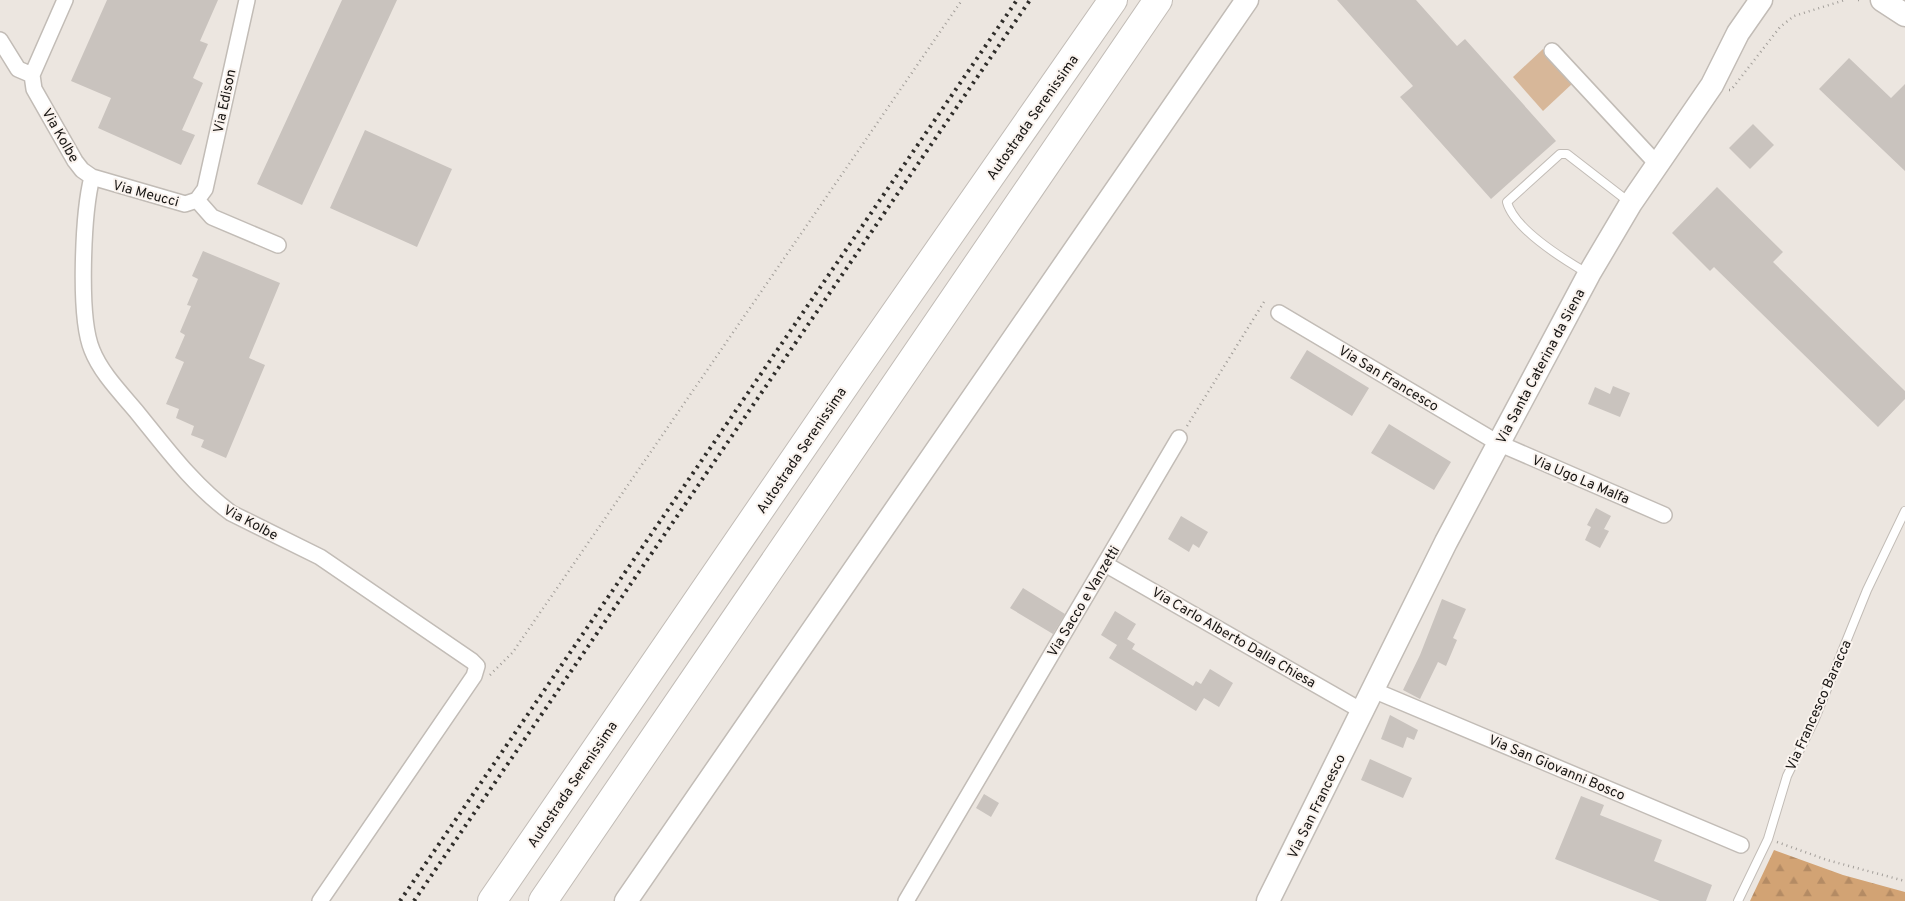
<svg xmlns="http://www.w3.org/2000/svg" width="1905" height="901" viewBox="0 0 1905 901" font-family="Overpass,sans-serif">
<defs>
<pattern id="forest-firs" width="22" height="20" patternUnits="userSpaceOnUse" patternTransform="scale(1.25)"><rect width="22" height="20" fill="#d2a374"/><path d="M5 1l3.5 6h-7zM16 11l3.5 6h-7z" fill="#b48b64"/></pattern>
</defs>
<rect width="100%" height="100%" fill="#ece6e0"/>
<!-- forest -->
<path fill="url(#forest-firs)" d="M1774,850l69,25 62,17v9h-155z"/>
<!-- garden -->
<path fill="#d7b799" d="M1543,49l30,34 -30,28 -30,-34z"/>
<!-- building -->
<path fill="#c9c3be" d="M107,0h111l-18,41 8,3 -15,34 10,5 -21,47 13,5 -14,30 -83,-37 13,-30 -40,-17z
M342,0h55l-95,205 -45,-21z
M1337,0h79l41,46 8,-7 91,102 -65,58 -91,-102 13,-11z
M1849,58l42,40 14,-14v87l-86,-82z
M1753,124l21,21 -24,24 -21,-21z
M365,130l87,39 -35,78 -87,-39z
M1717,187l66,65 -10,10 132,129v8l-27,28 -164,-160 -4,4 -38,-38z
M203,251l77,32 -31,75 16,7 -39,93 -25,-11 3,-7 -13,-5 3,-9 -18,-8 3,-9 -13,-5 18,-42 -9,-4 10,-23 -5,-3 11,-26 -4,-1 11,-26 -6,-3z
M1307,350l62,38 -17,28 -62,-38z
M1613,386l17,7 -10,24 -32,-13 7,-17 15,7z
M1389,424l62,38 -17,28 -63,-37z
M1596,508l15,8 -7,13 5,2 -9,17 -15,-8 6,-13 -4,-2z
M1181,516l27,16 -9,16 -6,-4 -4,8 -21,-13z
M1023,588l42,26 -12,20 -43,-26z
M1442,599l24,10 -13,29 4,2 -11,26 -8,-4 -18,37 -17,-9 17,-35z
M1115,611l21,13 -9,15 8,5 -3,5 61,37 3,-5 5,3 9,-15 23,14 -14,24 -15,-9 -8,13 -87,-53 8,-13 -16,-10z
M1390,715l28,15 -4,10 -7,-3 -4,11 -22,-9z
M1370,759l42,19 -9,20 -42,-18z
M984,794l15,9 -8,14 -15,-9z
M1581,796l23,9 -4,10 62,25 -8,21 58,24 -6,16h-46l-105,-42z"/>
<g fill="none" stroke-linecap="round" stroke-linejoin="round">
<defs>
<path id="lane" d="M1587,273c-24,-14 -73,-44 -80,-71l53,-48h7l62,48
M1738,901l30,-62 19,-63 27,-55 53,-131 38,-79"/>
<path id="street" d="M0,40l18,29 14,6 2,14 41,72 7,9 10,7c-9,36 -14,140 0,173 9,23 29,43 44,61 30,37 57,74 95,102l89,44 152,104 5,5 -3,10 -154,225
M1552,51l105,113
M32,75l33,-75
M92,177l93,27 12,-4 15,17 66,28
M197,200l8,-11 42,-189
M1279,313l219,130 166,72
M1105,564l257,147
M1373,690l368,155
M906,901l273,-463"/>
<path id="secondary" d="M1882,0l23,15
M626,901l621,-901
M1268,901l178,-359 143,-268 42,-71 81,-118 26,-52 23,-33"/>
<path id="highway" d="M492,901l360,-526 261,-375
M543,901l615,-901"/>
</defs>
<!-- lane casing -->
<use href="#lane" stroke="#c2bcb6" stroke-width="10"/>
<!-- street casing -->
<use href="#street" stroke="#c2bcb6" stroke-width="18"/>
<!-- secondary casing -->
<use href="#secondary" stroke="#c2bcb6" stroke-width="25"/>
<!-- highway casing -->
<use href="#highway" stroke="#c2bcb6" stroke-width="30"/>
<!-- path -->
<path stroke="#a29e99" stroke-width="2.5" stroke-dasharray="1 4" stroke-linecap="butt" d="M1858,0h3
M1729,90h2l49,-63 14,-11 51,-16
M1187,426l77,-124
M490,675l23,-23 449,-652
M1777,842l50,18 78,21"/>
<!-- lane -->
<use href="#lane" stroke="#fff" stroke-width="8"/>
<!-- street -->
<use href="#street" stroke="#fff" stroke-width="15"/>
<!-- secondary -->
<use href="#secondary" stroke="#fff" stroke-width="22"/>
<!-- highway -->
<use href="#highway" stroke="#fff" stroke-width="28"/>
<!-- rail -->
<path stroke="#2f2d2a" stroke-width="4" stroke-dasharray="2.5 5" stroke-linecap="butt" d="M400,901l617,-901
M414,901l616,-901"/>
</g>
<g text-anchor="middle" stroke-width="4" stroke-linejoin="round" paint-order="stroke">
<!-- street labels -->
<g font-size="14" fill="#171513" stroke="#faf3ee">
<text transform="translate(224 101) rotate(-78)" y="5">Via Edison</text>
<text transform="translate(1032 117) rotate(-55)" y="5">Autostrada Serenissima</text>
<text transform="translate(61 135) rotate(60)" y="5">Via Kolbe</text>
<text transform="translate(146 193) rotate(15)" y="5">Via Meucci</text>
<text transform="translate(1540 366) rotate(-62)" y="5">Via Santa Caterina da Siena</text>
<text transform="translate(1389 378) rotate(31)" y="5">Via San Francesco</text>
<text transform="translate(801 450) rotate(-56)" y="5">Autostrada Serenissima</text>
<text transform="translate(1581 479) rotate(23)" y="5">Via Ugo La Malfa</text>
<text transform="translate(251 522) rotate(28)" y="5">Via Kolbe</text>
<text transform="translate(1083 601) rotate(-59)" y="5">Via Sacco e Vanzetti</text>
<text transform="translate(1234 637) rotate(30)" y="5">Via Carlo Alberto Dalla Chiesa</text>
<text transform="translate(1818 705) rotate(-66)" y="5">Via Francesco Baracca</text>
<text transform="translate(1557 767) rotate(23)" y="5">Via San Giovanni Bosco</text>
<text transform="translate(572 784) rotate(-56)" y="5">Autostrada Serenissima</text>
<text transform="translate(1316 806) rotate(-64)" y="5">Via San Francesco</text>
</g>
</g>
</svg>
